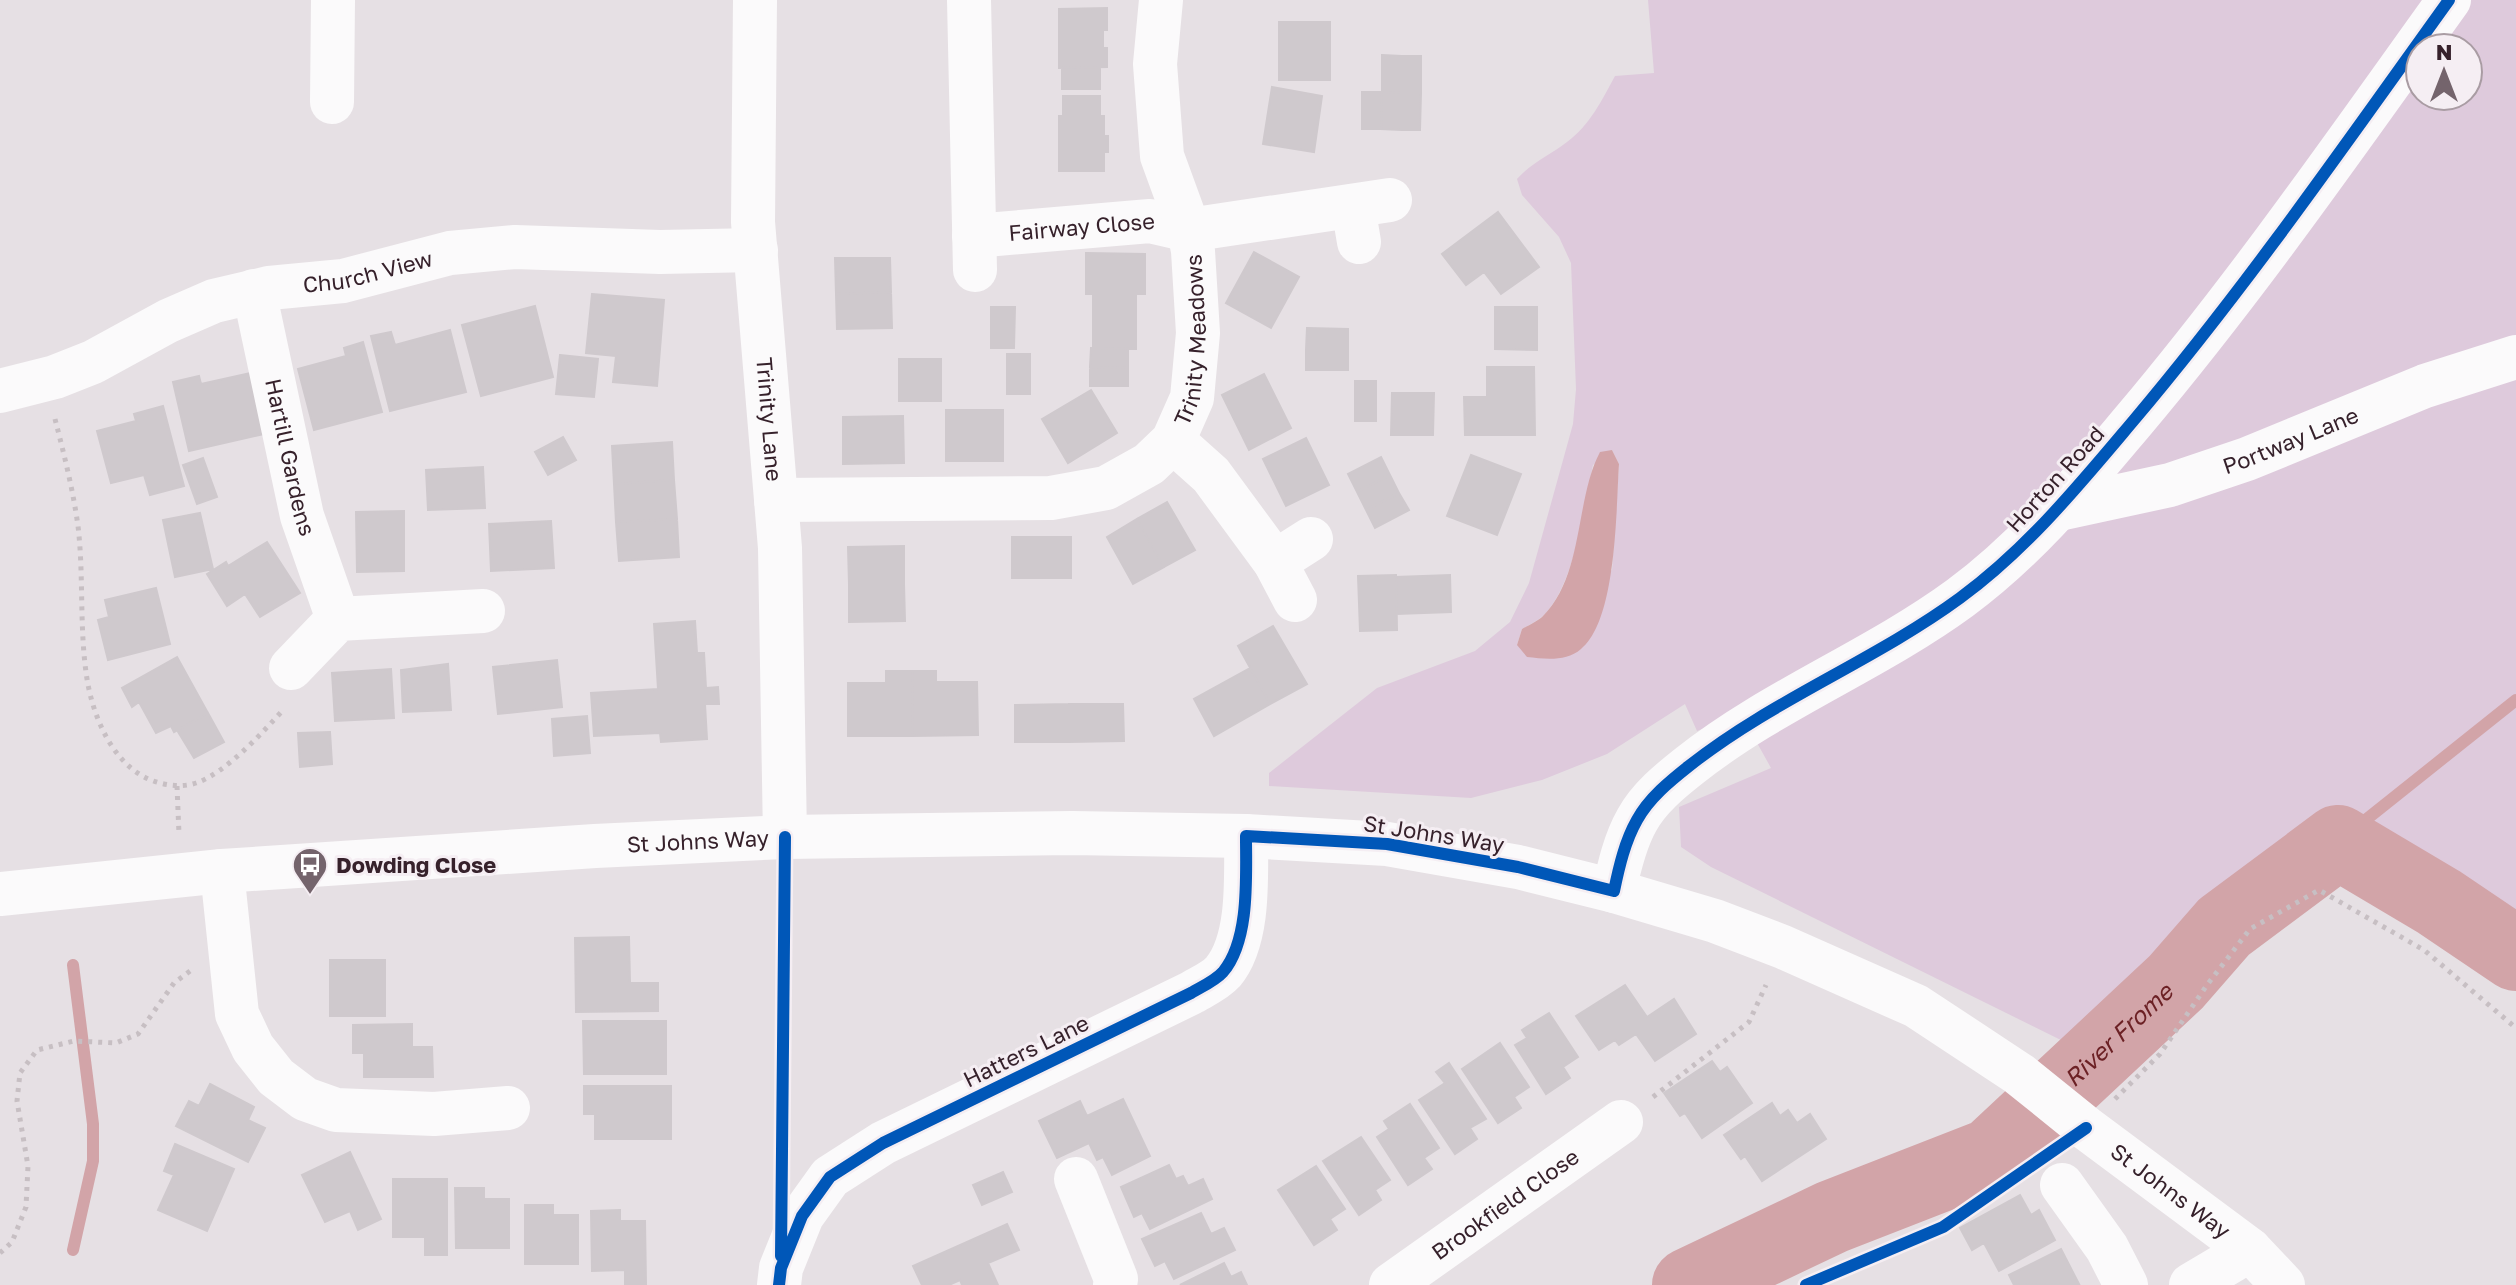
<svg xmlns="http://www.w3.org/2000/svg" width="2516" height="1285" viewBox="0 0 2516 1285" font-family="'Golos Text',sans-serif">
<rect width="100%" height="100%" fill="#e6e0e4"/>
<!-- green -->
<path fill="#decadc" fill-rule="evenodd" d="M1648,0h868v910l-114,-61 -44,-36 -127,85 -154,150 -366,-181 -30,-20 -2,-40 92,-39 -30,-54 -44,17 -12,-27 -78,50 -65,26 -71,18 -202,-12v-13l108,-85 98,-37 35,-29 19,-39 44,-159 3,-35 -5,-126 -12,-26 -37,-42 -5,-16c14,-16 33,-24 50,-37 23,-17 35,-42 48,-66l39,-3zM2420,48h48v48h-48zM1612,450l7,14 -7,106 -95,75 5,-16c7,-4 16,-8 22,-14 31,-32 40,-107 49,-150z"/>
<!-- water -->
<path fill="#d2a4a8" d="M1612,450l7,14c-3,45 -2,156 -38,185 -15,13 -36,10 -54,8l-10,-12 5,-16c7,-4 16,-8 21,-13 41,-41 32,-117 57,-164z"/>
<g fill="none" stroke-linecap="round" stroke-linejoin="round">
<!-- stream -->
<path stroke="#d2a4a8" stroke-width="12" d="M2338,842l178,-142
M73,965l20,159v37l-20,89"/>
<!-- river -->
<path stroke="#d2a4a8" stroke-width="74" id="s1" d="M1689,1285l143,-68 159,-62 185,-173 48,-55 114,-85 101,60 77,52"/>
</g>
<!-- building -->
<path fill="#cfc9cd" stroke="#cfc9cd" stroke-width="2" d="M1107,8v22h-4v18h4v19l-48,1v-59z
M1279,22h51v58h-51z
M1382,55l19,1v37l-19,-1z
M1401,56h20v37h-20z
M1100,67v22h-38v-21z
M1272,87l50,9 -8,56 -51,-8z
M1362,92h20l-1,37h-19z
M1382,92l19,1v37l-20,-1z
M1401,93h20l-1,37h-19z
M1063,96h37v20h-37z
M1059,116h45v20h4v16h-4v19h-45z
M1498,212l41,55 -38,27 -17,-22 -18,13 -24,-31z
M1254,252l45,25 -28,51 -45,-25z
M1086,253l59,1v40h-59z
M835,258h55l1,34 -55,2z
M891,292l1,36 -55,1 -1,-35z
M592,294l72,6 -7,86 -44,-4 3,-26 -30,-3z
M1093,294h43v55l-43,-1z
M535,306l18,71 -72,19 -19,-71z
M991,307h24l-1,41h-23z
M1495,307h42v43l-42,-1z
M1307,328l41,1v21h-42z
M450,330l16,62 -76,19 -19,-75 20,-4 4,13z
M363,342l19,70 -68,18 -16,-61 48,-13 -2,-8z
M1091,348l37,1v19l-38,-1z
M1306,350h42v20h-42z
M1007,354h23v40h-23z
M560,355l38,4 -4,38 -38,-3z
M899,359h42v42h-42z
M1090,367l38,1v18h-38z
M1487,367h47l1,68h-70l-1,-38h23z
M259,371l14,61 -84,19 -16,-69 26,-6 2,8z
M1264,374l27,54 -42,22 -27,-55z
M1355,381h21v40h-21z
M1091,390l26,43 -49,30 -26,-44z
M1392,393h42l-1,42h-42z
M163,406l21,80 -34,9 -6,-20 -33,8 -14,-52 39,-10 -2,-7z
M946,410h57v51h-57z
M903,416l1,47 -61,1v-47z
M563,437l13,23 -28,15 -13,-23z
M1306,438l23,47 -43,21 -23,-47z
M672,442l2,38 -60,4 -2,-38z
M1471,455l50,19 -24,61 -50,-19z
M1381,457l9,18 -33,17 -9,-18z
M203,458l14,39 -20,7 -14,-39z
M483,467l2,41 -57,2 -2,-40z
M1390,475l9,18 -33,17 -9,-18z
M674,480l3,39 -61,3 -2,-38z
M1399,493l10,17 -34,18 -9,-18z
M1167,502l28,48 -31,17 -27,-48z
M404,511v60l-47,1 -1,-60z
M200,513l13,56 -38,8 -12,-57z
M677,519l2,38 -60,4 -3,-39z
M1137,519l27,48 -31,17 -26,-47z
M551,521l3,47 -63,3 -2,-47z
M1012,537h59v41h-59z
M267,542l33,51 -40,24 -15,-23 -18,12 -20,-32 19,-12 2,4z
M904,546v38h-55l-1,-37z
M1396,575l1,55 -37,1 -2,-55z
M1450,575l1,37 -54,2 -1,-37z
M849,584h55l1,37 -56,1z
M156,588l14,56 -62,16 -10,-40 11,-3 -4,-17z
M695,621l2,32h7l2,35 12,-1 1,17h-14l2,35 -46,3 -1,-9 -66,3 -3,-43 67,-4 -4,-65z
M1273,626l34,58 -37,20 -32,-58z
M177,657l31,56 -34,19 -3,-6 -15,7 -17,-31 -7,5 -10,-19z
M557,660l5,47 -64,7 -5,-47z
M448,664l3,46 -48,2 -2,-42z
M1250,668l20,36 -56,32 -20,-37z
M391,669l3,49 -59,3 -3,-48z
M886,671h26l1,65h-65v-53h38z
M912,671h24v11h41l1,53 -65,1z
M1069,704h54l1,37 -55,1z
M1069,704v38h-54v-37z
M208,713l16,29 -30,16 -17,-28z
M587,716l3,37 -36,3 -2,-37z
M330,732l2,32 -32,3 -2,-34z
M629,937l1,46h28v28l-82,1 -1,-74z
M330,960h55v56h-55z
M1625,985l22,32 27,-18 22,35 -41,27 -19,-27 -17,11 -4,-5 -16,10 -23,-34z
M1549,1013l29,44 -15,10 7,11 -24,16 -31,-49 12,-7 -5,-8z
M583,1021h83v53h-82z
M412,1024v23h20l1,30h-69v-24h-11v-28z
M1500,1043l29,44 -15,10 7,11 -23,15 -36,-54z
M1712,1061l8,11 7,-5 25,36 -50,35 -17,-25 -5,3 -16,-23z
M1449,1063l37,56 -16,9 7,11 -22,15 -36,-54 26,-17 -9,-11z
M210,1084l44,23 -6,13 17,8 -17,34 -72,-36 13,-25 10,5z
M584,1086h87v53h-76v-25h-11z
M1123,1099l27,57 -38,19 -9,-18 -6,3 -8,-17 -32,15 -18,-37 41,-20 7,15z
M1772,1103l8,13 8,-6 9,13 13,-9 16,25 -64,42 -17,-25 -4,3 -17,-24z
M1410,1104l29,44 -15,10 8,11 -24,16 -31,-48 12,-8 -5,-8z
M1361,1137l29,43 -15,10 6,10 -22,15 -36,-54z
M175,1144l59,25 -27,62 -49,-21 16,-35 -10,-4z
M350,1152l31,67 -23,11 -8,-19 -25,11 -23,-47z
M1169,1165l7,14 7,-3 5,10 15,-7 9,20 -62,30 -8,-16 -8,4 -13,-30z
M1316,1166l29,43 -15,10 7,11 -23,15 -36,-55z
M1003,1172l9,20 -30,13 -9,-20z
M393,1179h54v76h-22v-18h-32z
M455,1188h29v11h25v49h-53z
M2020,1195l11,20 8,-5 16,30 -56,31 -15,-28 -12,7 -12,-22z
M525,1205h28v10h25v49h-53z
M620,1210v11h25l1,64h-21v-15l-33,1 -1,-60z
M1201,1213l10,21 13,-6 11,22 -61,29 -9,-18 -10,5 -13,-27z
M1007,1224l12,26 -31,13 10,22h-36l-2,-5 -11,5h-27l-9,-19z
M2061,1249l18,35 -65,1 -5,-10z
M1224,1263l7,14 10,-5 6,13h-67z"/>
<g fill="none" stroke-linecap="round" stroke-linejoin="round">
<!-- path -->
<path stroke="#c7bfc3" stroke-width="5" stroke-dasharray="4 6" stroke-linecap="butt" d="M55,419c9,35 18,71 23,107 6,51 1,102 9,153 7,42 29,93 73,104 11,3 24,4 36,0 30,-10 67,-51 88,-74
M177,786l2,48
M1653,1097l96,-75 17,-37
M2115,1099l45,-45 47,-69 43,-56 69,-39 105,60 92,78
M0,1253l12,-11 14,-35 2,-41 -11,-65 3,-28 17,-23 37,-9 42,2 22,-9 36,-51 16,-12"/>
<!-- minor -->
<g stroke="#fbfafb" stroke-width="44">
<path id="s2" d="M755,0l-2,222 27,326 5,289"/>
<path d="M969,0l6,270"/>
<path d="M332,102l1,-102"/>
<path d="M1353,206l6,36"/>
<path id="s3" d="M974,236l176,-15 39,9 201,-30"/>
<path id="s4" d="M254,291l48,225 36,103"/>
<path id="s5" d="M0,391l55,-14 38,-15 75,-41 46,-20 55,-13 74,-7 107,-28 65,-6 145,5 96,-2"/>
<path d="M1173,441l38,34 64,87 20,38"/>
<path id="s6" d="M776,500l275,-2 55,-10 43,-24 24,-23 19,-43 6,-65 -5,-82 -4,-21 -27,-74 -7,-92 6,-64"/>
<path id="s7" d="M2059,509l111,-24 77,-26 178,-73 91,-29"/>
<path d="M1275,562l36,-23"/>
<path d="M291,668l47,-49 145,-8"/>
<path d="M222,871l15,143 16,34 23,29 29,22 31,11 98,4 74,-6"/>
<path d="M1614,891c5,-24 11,-50 23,-71 12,-22 33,-39 52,-54 83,-66 185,-105 271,-168 68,-50 120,-114 174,-178 113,-134 213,-278 315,-420"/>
<path id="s8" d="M0,894l222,-23 373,-25 190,-9 287,-4 174,3 141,8 131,23 96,24 101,30 68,26 133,59 103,68 67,54 164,122 33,35"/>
<path d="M1076,1179l40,100 -1,6"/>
<path d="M2062,1185l45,63 19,37"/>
<path d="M779,1285l2,-17 21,-52 28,-39 53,-34 308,-150c10,-6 24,-12 32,-21 27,-32 23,-96 23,-136"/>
<path id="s9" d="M1391,1285l230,-163"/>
<path d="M2191,1285l59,-35"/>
</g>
<defs>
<path id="cycleway" d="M781,1256l4,-419
M779,1285l2,-17 21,-52 28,-39 53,-34 308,-150c10,-6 24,-12 32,-21 27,-32 23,-96 23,-136l141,8 131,23 96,24c5,-24 11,-50 23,-71 12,-22 33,-39 52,-54 83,-66 185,-105 271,-168 68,-50 120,-114 174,-178 113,-134 213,-278 315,-420
M1806,1285l137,-58 143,-99"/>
</defs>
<!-- cycleway casing -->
<use href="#cycleway" stroke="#f5eef3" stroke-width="17"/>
<!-- cycleway -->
<use href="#cycleway" stroke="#0057b8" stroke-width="12"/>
</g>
<!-- icons -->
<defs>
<symbol id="bus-pin" viewBox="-11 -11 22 30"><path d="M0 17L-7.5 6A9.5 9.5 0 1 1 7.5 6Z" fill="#74646c" stroke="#f5eef3"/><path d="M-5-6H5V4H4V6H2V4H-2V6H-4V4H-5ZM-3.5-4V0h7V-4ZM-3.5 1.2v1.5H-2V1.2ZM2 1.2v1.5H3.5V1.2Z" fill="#fff"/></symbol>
</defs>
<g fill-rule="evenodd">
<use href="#bus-pin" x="290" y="845" width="40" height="54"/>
</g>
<g text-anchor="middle" stroke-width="6" stroke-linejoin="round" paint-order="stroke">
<!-- street labels -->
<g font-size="22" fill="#36212b" stroke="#f5eef3">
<text dy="8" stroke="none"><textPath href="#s3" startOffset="108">Fairway Close</textPath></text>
<text dy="8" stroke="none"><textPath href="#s5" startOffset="390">Church View</textPath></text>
<text dy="8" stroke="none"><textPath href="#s6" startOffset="518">Trinity Meadows</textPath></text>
<text dy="8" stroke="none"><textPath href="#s2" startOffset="420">Trinity Lane</textPath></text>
<text dy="8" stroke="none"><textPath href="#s7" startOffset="242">Portway Lane</textPath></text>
<text dy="8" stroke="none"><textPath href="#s4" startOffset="170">Hartill Gardens</textPath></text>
<text transform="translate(2055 479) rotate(-48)" y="8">Horton Road</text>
<text transform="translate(1434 834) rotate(9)" y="8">St Johns Way</text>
<text dy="8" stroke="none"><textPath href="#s8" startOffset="700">St Johns Way</textPath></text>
<text transform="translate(1026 1051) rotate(-26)" y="8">Hatters Lane</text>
<text dy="8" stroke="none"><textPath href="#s8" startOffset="2260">St Johns Way</textPath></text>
<text dy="8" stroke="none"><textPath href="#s9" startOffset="140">Brookfield Close</textPath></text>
</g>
<!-- poi labels -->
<g font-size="22" font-weight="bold" fill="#36212b" stroke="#f5eef3" text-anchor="start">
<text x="336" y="873">Dowding Close</text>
</g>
<!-- water labels -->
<g font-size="24" font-style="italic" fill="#6c2125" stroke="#f5eef3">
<text dy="8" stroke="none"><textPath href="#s1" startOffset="504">River Frome</textPath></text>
</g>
</g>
<!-- north arrow -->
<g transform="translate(2444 72)"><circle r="38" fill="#f5eef3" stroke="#a99ca3" stroke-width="2"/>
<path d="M0-6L14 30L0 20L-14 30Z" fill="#74646c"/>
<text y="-12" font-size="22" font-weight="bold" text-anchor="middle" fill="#36212b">N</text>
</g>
</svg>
